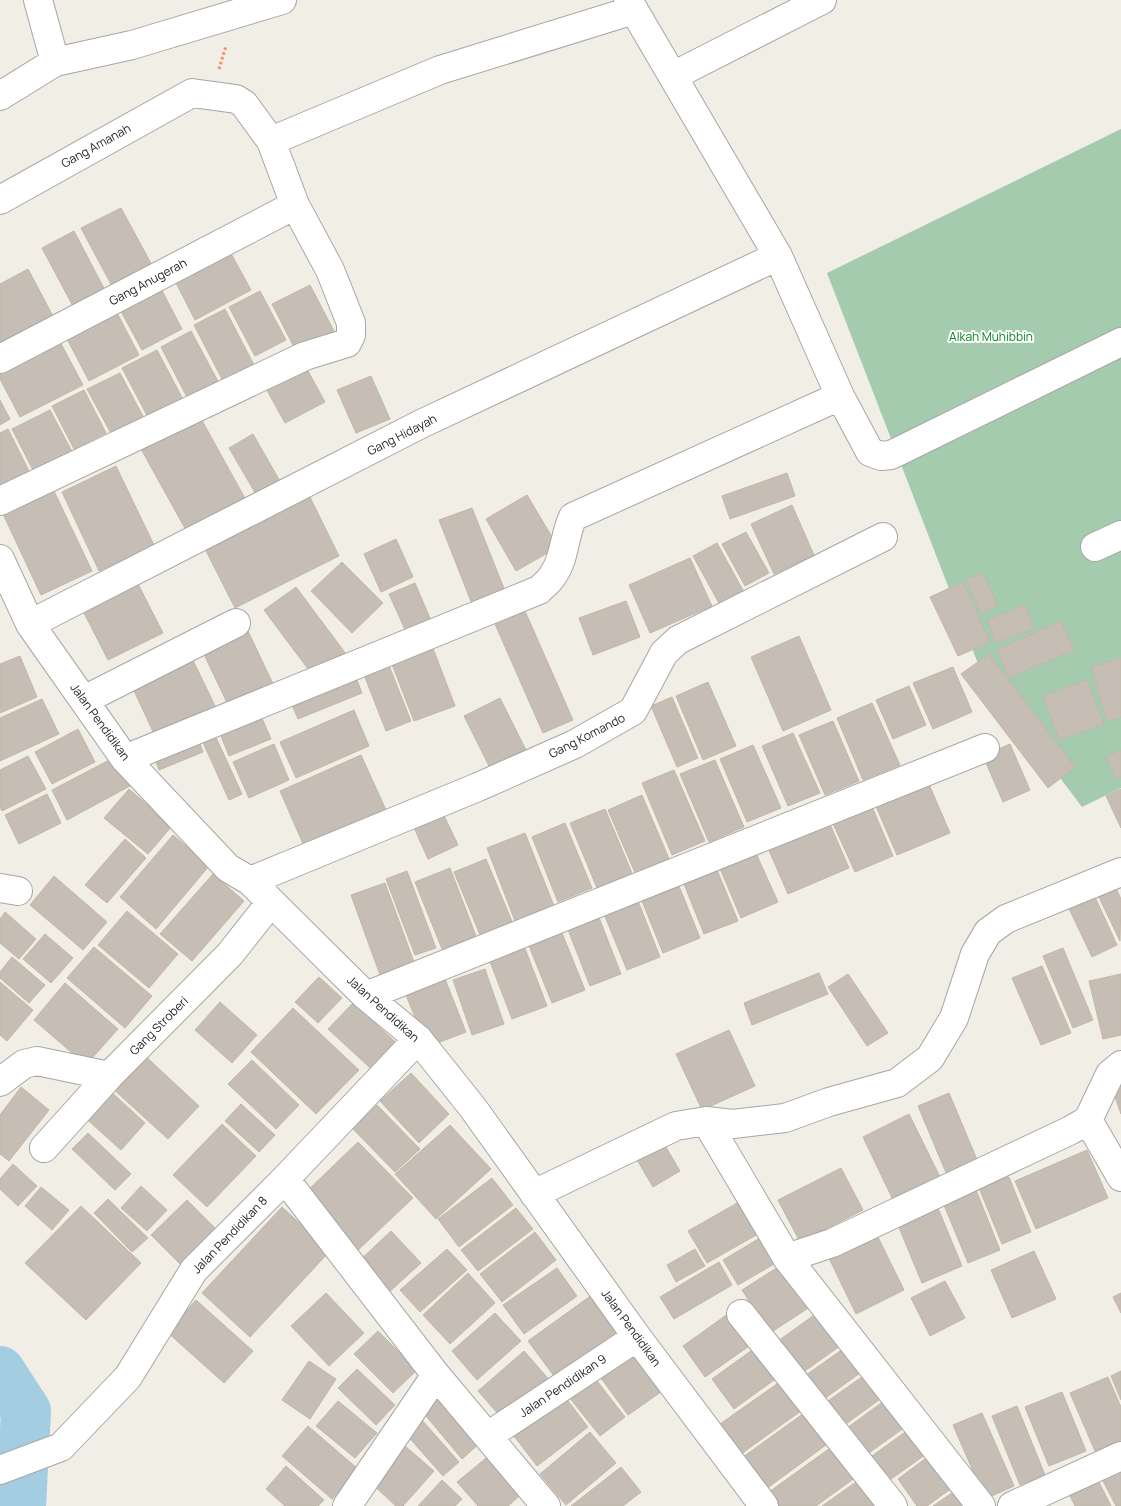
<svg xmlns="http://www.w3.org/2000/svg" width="1121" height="1506" viewBox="0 0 1121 1506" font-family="Manrope,sans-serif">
<rect width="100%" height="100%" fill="#f1eee5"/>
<!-- cemetery -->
<path fill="#a5cbae" d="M1121,129v659l-39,19 -100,-133 -155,-401z"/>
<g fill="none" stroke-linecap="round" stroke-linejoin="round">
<!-- river -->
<path stroke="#a3cde1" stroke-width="50" d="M0,1371l26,40 -5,95"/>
</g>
<!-- building -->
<path fill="#c6bdb4" stroke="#c3b6a6" d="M121,208l32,59 -40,21 -32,-60z
M74,231l33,63 -32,16 -33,-62z
M228,248l23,42 -56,30 -22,-43z
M28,269l28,53 -56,29v-67z
M158,283l24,46 -40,21 -25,-46z
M310,285l24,46 -38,20 -24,-47z
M260,291l26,49 -31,16 -26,-49z
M115,309l24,46 -50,26 -24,-46z
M225,309l29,56 -31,16 -29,-56z
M191,331l29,54 -31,16 -28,-54z
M58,338l25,47 -63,32 -20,-38v-10z
M157,350l29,55 -35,18 -29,-55z
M303,362l22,40 -40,21 -22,-40z
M120,373l25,47 -32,17 -26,-48z
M371,376l19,43 -34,14 -19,-43z
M84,390l22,43 -32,16 -22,-43z
M0,400l10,19 -10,6z
M50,410l26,49 -39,19 -25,-49z
M200,417l46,83 -59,32 -46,-83z
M8,429l22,44 -30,15v-55z
M253,434l28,49 -24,13 -28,-48z
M116,466l38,79 -55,26 -37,-79z
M787,473l8,23 -65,23 -8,-23z
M54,491l38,80 -51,24 -38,-81z
M308,493l31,63 -104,52 -32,-63z
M527,495l31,52 -42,24 -30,-52z
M792,505l22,50 -40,19 -23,-50z
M472,508l33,83 -33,13 -33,-84z
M746,532l23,41 -24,13 -23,-42z
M396,539l17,38 -32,15 -17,-38z
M717,543l27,49 -24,13 -27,-49z
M690,558l22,48 -62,27 -21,-48z
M342,562l41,41 -31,30 -41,-42z
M983,573l15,32 -17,8 -15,-33z
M136,580l27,53 -55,27 -27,-53z
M963,582l27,60 -32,14 -28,-59z
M415,583l17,40 -25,11 -18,-40z
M296,587l50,67 -32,23 -50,-67z
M626,601l14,36 -47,18 -14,-37z
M521,602l52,118 -30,13 -52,-118z
M1025,605l9,24 -38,14 -9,-23z
M1061,621l13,29 -65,28 -12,-28z
M246,627l29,61 -45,21 -29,-61z
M799,636l32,74 -48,21 -32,-74z
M431,643l24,63 -41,15 -24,-62z
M189,652l28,58 -61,28 -27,-58z
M989,654l86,113 -27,21 -87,-114z
M20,656l17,41 -37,16v-49z
M386,658l25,63 -25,10 -25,-64z
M1121,658v59l-14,4 -16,-54z
M953,667l19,45 -39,17 -20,-46z
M353,670l9,23 -64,26 -10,-23z
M1087,680l17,44 -45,16 -16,-44z
M708,682l28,64 -33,14 -27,-64z
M909,686l17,39 -33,14 -17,-39z
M672,697l26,61 -21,9 -26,-61z
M500,698l26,52 -36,18 -26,-52z
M42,699l17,35 -59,27v-43z
M872,703l28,62 -37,15 -26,-62z
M258,709l13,30 -42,17 -12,-30z
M354,710l15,36 -73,32 -16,-36z
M833,721l26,60 -34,14 -26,-60z
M78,729l17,33 -43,22 -17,-32z
M214,733l28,61 -13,6 -28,-62z
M793,733l27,60 -32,13 -26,-60z
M197,736l6,16 -44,18 -6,-17z
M274,744l15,36 -40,18 -16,-36z
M1010,744l20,46 -27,12 -20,-46z
M753,745l28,63 -34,14 -27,-63z
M1121,750v27l-5,2 -10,-22z
M361,755l25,55 -82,36 -24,-55z
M28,756l18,33 -44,22 -2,-4v-37z
M115,757l15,29 -63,34 -15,-30z
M715,760l29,67 -35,15 -29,-68z
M674,770l31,71 -33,14 -30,-72z
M928,782l22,51 -53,22 -22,-51z
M129,789l43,37 -24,28 -44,-36z
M1121,789v39l-15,-32z
M47,794l14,29 -42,21 -14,-29z
M642,795l28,66 -34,14 -28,-65z
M870,802l23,54 -38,16 -24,-53z
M440,807l18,38 -30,14 -17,-38z
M605,809l27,64 -35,15 -27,-65z
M829,822l20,46 -61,26 -20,-46z
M565,823l27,65 -34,14 -26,-65z
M525,833l29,73 -39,15 -28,-73z
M173,835l36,31 -53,63 -36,-32z
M125,839l21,19 -39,45 -22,-18z
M755,851l23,51 -37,16 -22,-52z
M486,859l27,65 -32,13 -27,-65z
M450,868l26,68 -34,13 -27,-67z
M717,870l21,51 -34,13 -20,-50z
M407,871l29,77 -21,7 -29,-76z
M213,874l31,27 -52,60 -32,-27z
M54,876l53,46 -24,28 -53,-45z
M1112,880l9,19 -1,42 -25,-52z
M385,883l29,79 -34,13 -29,-80z
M679,886l21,52 -37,15 -21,-52z
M1090,886l27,59 -25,12 -28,-59z
M638,901l22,56 -33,13 -23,-56z
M127,911l51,43 -29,34 -51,-43z
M5,912l31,27 -17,20 -19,-16v-24z
M598,915l23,59 -31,12 -23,-59z
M560,928l25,62 -33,13 -25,-62z
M45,934l28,24 -22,25 -28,-24z
M524,946l23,60 -35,13 -23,-60z
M94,947l58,49 -27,32 -58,-50z
M1063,948l30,72 -20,8 -30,-72z
M12,957l33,28 -16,18 -29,-25v-6z
M1042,966l29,67 -30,12 -29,-67z
M485,969l19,55 -32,11 -19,-55z
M819,973l9,21 -76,31 -8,-22z
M848,974l40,59 -21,13 -39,-59z
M1121,974v61l-18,4 -14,-58z
M319,977l23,21 -24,25 -23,-21z
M445,979l21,53 -39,15 -21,-52z
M0,982l33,28 -26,31 -7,-6z
M65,983l53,46 -32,36 -52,-45z
M220,1002l37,33 -25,28 -37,-33z
M353,1003l52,48 -25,26 -52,-48z
M293,1008l66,62 -43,44 -65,-62z
M729,1030l26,56 -53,24 -26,-56z
M142,1053l57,53 -31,33 -57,-52z
M252,1060l47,45 -23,24 -48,-45z
M411,1073l38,41 -30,29 -39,-42z
M1121,1075v39l-12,-35z
M21,1087l28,23 -40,51 -9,-7v-39z
M107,1088l38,35 -24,27 -39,-35z
M949,1093l29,69 -31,13 -29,-69z
M241,1104l34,31 -16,17 -34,-31z
M377,1105l43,44 -25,23 -43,-44z
M909,1114l32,65 -47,23 -31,-65z
M222,1124l34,32 -49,51 -34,-32z
M450,1125l41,44 -55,50 -41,-45z
M88,1133l43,41 -16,16 -43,-41z
M660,1137l20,34 -27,16 -20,-34z
M358,1142l55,56 -57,54 -54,-56z
M1087,1150l21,48 -72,31 -21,-48z
M13,1164l24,22 -19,20 -18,-17v-10z
M841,1168l22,42 -63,32 -22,-42z
M1009,1177l22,55 -29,12 -23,-56z
M492,1178l21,27 -54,42 -21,-28z
M974,1185l26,65 -32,13 -27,-65z
M141,1186l26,24 -20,21 -26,-23z
M41,1187l28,23 -17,20 -27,-24z
M108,1199l40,39 -16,14 -38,-39z
M187,1200l31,31 -36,35 -31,-31z
M935,1201l27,65 -40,17 -27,-65z
M739,1202l19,32 -51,29 -19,-32z
M81,1206l60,57 -55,57 -61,-57z
M282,1207l48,44 -80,86 -48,-44z
M516,1208l17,21 -55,42 -17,-21z
M873,1227l31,63 -48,24 -31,-64z
M391,1231l30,32 -35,32 -30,-31z
M535,1232l21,28 -54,42 -22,-28z
M765,1235l16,25 -43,25 -15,-25z
M447,1249l20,21 -47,42 -20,-22z
M695,1249l10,17 -29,16 -9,-17z
M1034,1251l22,48 -44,19 -21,-48z
M719,1262l13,23 -58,34 -14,-22z
M786,1262l27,43 -43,28 -28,-43z
M557,1268l20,28 -53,38 -21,-29z
M468,1273l27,30 -45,41 -27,-29z
M945,1281l20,37 -35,18 -19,-38z
M596,1292l28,40 -67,48 -29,-39z
M326,1293l38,40 -35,33 -38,-40z
M1121,1293v20l-8,-16z
M196,1300l57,51 -29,32 -57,-51z
M824,1308l23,33 -45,32 -24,-32z
M732,1311l23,31 -50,35 -22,-31z
M495,1313l26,28 -44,39 -25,-29z
M378,1331l39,39 -24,23 -39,-39z
M850,1344l17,24 -43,31 -18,-24z
M637,1345l31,42 -40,28 -30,-41z
M759,1345l22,30 -47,34 -22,-30z
M524,1351l28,32 -46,40 -28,-32z
M309,1361l27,18 -26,40 -28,-19z
M357,1369l38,36 -19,20 -38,-37z
M1121,1371v29l-10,-24z
M869,1372l17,23 -43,31 -18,-23z
M594,1377l31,40 -25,19 -31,-39z
M1108,1377l13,30v33l-26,11 -25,-58z
M784,1379l21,29 -64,46 -21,-30z
M1062,1392l24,59 -37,15 -24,-59z
M440,1394l41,48 -19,17 -41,-49z
M565,1397l23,30 -51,39 -23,-30z
M888,1398l20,27 -42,30 -19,-27z
M338,1401l39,32 -22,25 -39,-32z
M1017,1406l28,69 -25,10 -28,-69z
M807,1411l23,31 -64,47 -23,-32z
M982,1413l32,73 -29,13 -32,-74z
M421,1419l38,43 -16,14 -38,-43z
M308,1426l50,43 -26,30 -50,-43z
M911,1428l18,24 -42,30 -18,-24z
M590,1432l26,31 -50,42 -26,-31z
M405,1446l29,25 -31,35h-7l-24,-22z
M833,1446l23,31 -40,29h-37l-10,-14z
M933,1453l23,32 -29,21h-10l-19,-27z
M491,1454l33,38 -16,14h-30l-21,-24z
M286,1466l38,34 -6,6h-33l-19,-17z
M621,1467l20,25 -18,14h-52z
M1121,1470v36h-5l-14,-27z
M442,1480l20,19 -7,7h-37z
M859,1480l19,26h-56z
M1099,1482l12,24h-36l-5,-10z
M959,1488l13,18h-39z"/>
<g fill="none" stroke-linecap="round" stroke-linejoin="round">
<defs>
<path id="minor" d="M628,0l150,256 62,140 30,56 11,4 10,-1 230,-113
M55,62l77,-17 150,-45
M673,76l149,-76
M0,96l55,-34 -17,-62
M271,141l169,-71 194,-60
M0,200l192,-107 44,6 8,5 27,37 24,64 35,65 21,53v12l-4,8 -42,13 -305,145
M0,359l295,-154
M1095,547l26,-12
M0,559l30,65 95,135 103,109 22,13 116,115 52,43 55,69 164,229 127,169
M30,624l391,-200 357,-168
M84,700l152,-77
M125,759l414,-169c5,-5 11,-9 14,-15 12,-16 11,-40 20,-58l267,-121
M250,881l228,-94 97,-43 58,-33 31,-58 14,-13 205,-103
M0,888l18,3
M366,996l619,-248
M0,1082l24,-18 13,-3 72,15
M1088,1120l33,57
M706,1121l81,137 194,248
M44,1148l65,-72 121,-122 41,-52
M285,1179l151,196 110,131
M534,1194l142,-68 30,-5 27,3 52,-6 44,-16 68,-19 33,-25 24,-40 21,-64 13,-22 18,-13 115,-47
M787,1258l45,-15 239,-113 17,-10 22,-46 11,-9
M741,1314l152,192
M488,1436l149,-99
M0,1470l61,-23 67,-70 66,-107 91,-91 133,-140
M347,1506l89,-131
M1012,1506l109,-50"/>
</defs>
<!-- minor casing -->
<use href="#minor" stroke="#a6a6a6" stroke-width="30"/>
<!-- path -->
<path stroke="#ff8768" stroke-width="3" stroke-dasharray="2.5 2.5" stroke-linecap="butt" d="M219,69l7,-23"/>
<!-- minor -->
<use href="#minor" stroke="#fff" stroke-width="28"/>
</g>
<g text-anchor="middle" stroke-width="4" stroke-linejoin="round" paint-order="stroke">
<!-- street labels -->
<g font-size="12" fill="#1f1f1f" stroke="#fff">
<text transform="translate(96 146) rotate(-29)" y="4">Gang Amanah</text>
<text transform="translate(148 282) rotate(-28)" y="4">Gang Anugerah</text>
<text transform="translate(402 435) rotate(-27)" y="4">Gang Hidayah</text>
<text transform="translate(100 722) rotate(54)" y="4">Jalan Pendidikan</text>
<text transform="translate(587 736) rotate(-27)" y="4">Gang Komando</text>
<text transform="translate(383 1009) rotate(42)" y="4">Jalan Pendidikan</text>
<text transform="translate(159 1026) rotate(-45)" y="4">Gang Stroberi</text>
<text transform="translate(230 1235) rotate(-46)" y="4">Jalan Pendidikan 8</text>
<text transform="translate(631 1328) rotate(54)" y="4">Jalan Pendidikan</text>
<text transform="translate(563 1386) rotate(-34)" y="4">Jalan Pendidikan 9</text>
</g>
<!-- park labels -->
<g font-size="12" fill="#04861c" stroke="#fff">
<text x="991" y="341">Alkah Muhibbin</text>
</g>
</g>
</svg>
